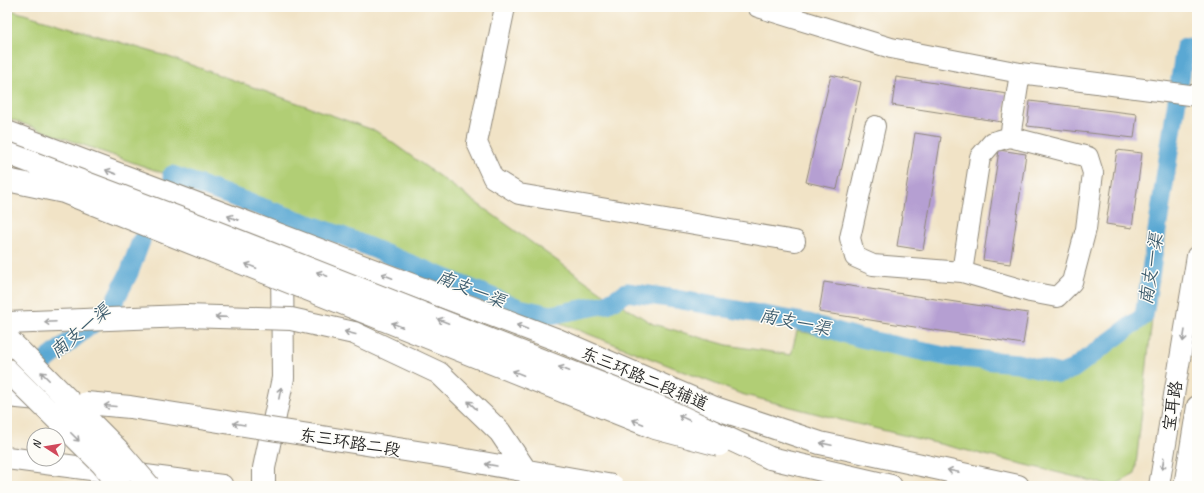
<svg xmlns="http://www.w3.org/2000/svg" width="1204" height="493" viewBox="0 0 1204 493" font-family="Caveat,'LXGW WenKai TC',sans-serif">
<rect width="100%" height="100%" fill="#fdfcf7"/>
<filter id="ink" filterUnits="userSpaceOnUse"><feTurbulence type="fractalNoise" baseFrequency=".025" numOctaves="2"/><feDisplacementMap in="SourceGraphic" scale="8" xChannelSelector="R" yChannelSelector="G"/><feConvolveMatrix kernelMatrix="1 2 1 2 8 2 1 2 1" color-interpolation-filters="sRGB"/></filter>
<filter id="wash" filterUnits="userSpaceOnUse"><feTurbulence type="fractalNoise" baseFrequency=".012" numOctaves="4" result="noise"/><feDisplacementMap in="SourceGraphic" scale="16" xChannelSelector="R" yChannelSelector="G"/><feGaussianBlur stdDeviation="0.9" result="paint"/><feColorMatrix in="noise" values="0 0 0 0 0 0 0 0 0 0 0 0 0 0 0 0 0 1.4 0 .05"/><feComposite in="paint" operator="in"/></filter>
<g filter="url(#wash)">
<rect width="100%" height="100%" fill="#f1e3c6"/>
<!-- green -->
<path fill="#b1ce75" stroke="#6e7c50" d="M7,9l156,46 213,76 229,164 48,29 74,21 64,10 6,-24 269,47 86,-59 -17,155 -22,12 -264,-64 -108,-28 -417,-164 -317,-112z"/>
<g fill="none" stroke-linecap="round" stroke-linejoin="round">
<!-- canal -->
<path stroke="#5aa8d3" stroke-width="19" d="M172,175l170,61 177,72 32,7 56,-11 20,-12 49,7 133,24 51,15 89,19 68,6 43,11 13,-5 71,-53 41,-269 12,1
M31,372l79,-62 19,-37 12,-32"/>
</g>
<g id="blocks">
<!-- building -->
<path fill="#b59fd2" d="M831,75l30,7 -24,107 -31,-7z
M896,77l111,17 -5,28 -110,-17z
M1030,101l107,13 -3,24 -107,-12z
M915,133l26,4 -18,113 -26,-4z
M999,150l27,4 -16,110 -27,-4z
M1117,150l25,3 -10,75 -26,-4z
M824,282l204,31 -5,31 -204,-32z"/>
</g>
</g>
<g filter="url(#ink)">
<use href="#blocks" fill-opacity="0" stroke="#8e8778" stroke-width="1"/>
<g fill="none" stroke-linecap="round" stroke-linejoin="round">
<defs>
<path id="minor" d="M505,7l-28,136 16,35 26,16 276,47
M758,7l133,41 129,25 177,23
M875,126l-25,112 5,19 18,8 89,7 68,20 27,5 15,-15 14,-53 7,-56 -5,-16 -78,-20
M962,272l18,-115 13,-15 17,-5 10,-64
M1159,486l38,-230
M1184,486l13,-80"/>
<path id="major" d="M7,132l551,208 157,68 105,35 198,43
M264,486v-18l19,-90 -1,-118"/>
<path id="highway" d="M7,396l42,4
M7,458l215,28
M770,458l121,28"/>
</defs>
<!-- minor casing -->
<use href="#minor" stroke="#8e8778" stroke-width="22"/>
<!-- major casing -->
<use href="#major" stroke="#8e8778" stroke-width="24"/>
<!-- highway casing -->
<use href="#highway" stroke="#8e8778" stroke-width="24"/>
<!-- minor -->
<use href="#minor" stroke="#fff" stroke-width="20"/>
<!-- major -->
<use href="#major" stroke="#fff" stroke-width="22"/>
<!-- highway -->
<use href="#highway" stroke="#fff" stroke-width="22"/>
<defs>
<path id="major-bridge" d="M7,338l111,112 31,36
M7,370l95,94 18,22"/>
<path id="highway-bridge" d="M7,153l209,79 449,177 105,49
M7,180l57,12 591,236 64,17
M7,323l178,-7 106,3 63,14 85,40 61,59 36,54
M86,403l44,4 313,49 170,30"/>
</defs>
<!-- major-bridge casing -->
<use href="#major-bridge" stroke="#8e8778" stroke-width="24" stroke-linecap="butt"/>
<!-- highway-bridge casing -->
<use href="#highway-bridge" stroke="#8e8778" stroke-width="24" stroke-linecap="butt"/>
<!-- major-bridge -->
<use href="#major-bridge" stroke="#fff" stroke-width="22"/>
<!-- highway-bridge -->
<use href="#highway-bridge" stroke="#fff" stroke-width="22"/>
</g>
<!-- one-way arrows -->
<defs><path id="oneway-shaft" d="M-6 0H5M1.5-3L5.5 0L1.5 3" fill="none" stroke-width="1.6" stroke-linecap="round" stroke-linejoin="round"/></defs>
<g stroke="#a0a0a0">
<use href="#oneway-shaft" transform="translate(111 172) rotate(-159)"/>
<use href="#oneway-shaft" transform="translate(233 218) rotate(-159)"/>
<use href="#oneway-shaft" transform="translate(251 266) rotate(-158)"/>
<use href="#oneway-shaft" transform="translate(322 274) rotate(-159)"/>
<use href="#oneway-shaft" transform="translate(387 276) rotate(-159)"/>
<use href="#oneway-shaft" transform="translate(221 317) rotate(-178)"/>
<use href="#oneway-shaft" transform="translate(443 321) rotate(-159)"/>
<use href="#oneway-shaft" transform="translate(50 322) rotate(177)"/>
<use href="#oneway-shaft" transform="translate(397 325) rotate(-158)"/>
<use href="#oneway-shaft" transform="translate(522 327) rotate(-159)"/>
<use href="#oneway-shaft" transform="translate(350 333) rotate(-165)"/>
<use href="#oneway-shaft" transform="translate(1184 336) rotate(99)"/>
<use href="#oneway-shaft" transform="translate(564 369) rotate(-159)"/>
<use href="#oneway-shaft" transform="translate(518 373) rotate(-158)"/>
<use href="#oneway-shaft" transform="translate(45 376) rotate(-135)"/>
<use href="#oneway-shaft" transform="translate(280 393) rotate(-79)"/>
<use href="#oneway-shaft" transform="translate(472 405) rotate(-136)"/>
<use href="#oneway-shaft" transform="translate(110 406) rotate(-175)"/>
<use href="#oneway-shaft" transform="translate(684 418) rotate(-155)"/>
<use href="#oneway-shaft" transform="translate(638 422) rotate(-158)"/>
<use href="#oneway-shaft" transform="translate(239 424) rotate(-171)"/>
<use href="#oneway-shaft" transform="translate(75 437) rotate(45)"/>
<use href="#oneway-shaft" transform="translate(826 444) rotate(-168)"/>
<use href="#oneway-shaft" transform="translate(1163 464) rotate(99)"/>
<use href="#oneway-shaft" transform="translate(491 465) rotate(-170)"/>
<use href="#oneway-shaft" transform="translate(953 471) rotate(-168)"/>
</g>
</g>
<g text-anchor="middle" stroke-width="3" stroke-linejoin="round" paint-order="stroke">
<!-- street labels -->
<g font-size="17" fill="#2b2b2b" stroke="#fdfcf7">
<text transform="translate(645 378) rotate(23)" y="6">东三环路二段辅道</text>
<text transform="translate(1172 406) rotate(-81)" y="6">宝耳路</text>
<text transform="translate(350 442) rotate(9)" y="6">东三环路二段</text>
</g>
<!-- water labels -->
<g font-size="18" font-style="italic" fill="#3e5d6e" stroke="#fdfcf7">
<text transform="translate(1151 269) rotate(-81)" y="6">南支一渠</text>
<text transform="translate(471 289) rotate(22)" y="6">南支一渠</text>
<text transform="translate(795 322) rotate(12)" y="6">南支一渠</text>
<text transform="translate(80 331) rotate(-40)" y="6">南支一渠</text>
</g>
</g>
<!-- margin -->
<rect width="1204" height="493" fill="none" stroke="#fdfcf7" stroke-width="24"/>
<!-- north arrow -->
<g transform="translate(46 447) rotate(282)"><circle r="19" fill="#fdfcf7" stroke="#a9a8a5"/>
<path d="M0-3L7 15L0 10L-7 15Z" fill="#d1495b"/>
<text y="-6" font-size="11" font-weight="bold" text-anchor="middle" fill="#2b2b2b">N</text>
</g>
</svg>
